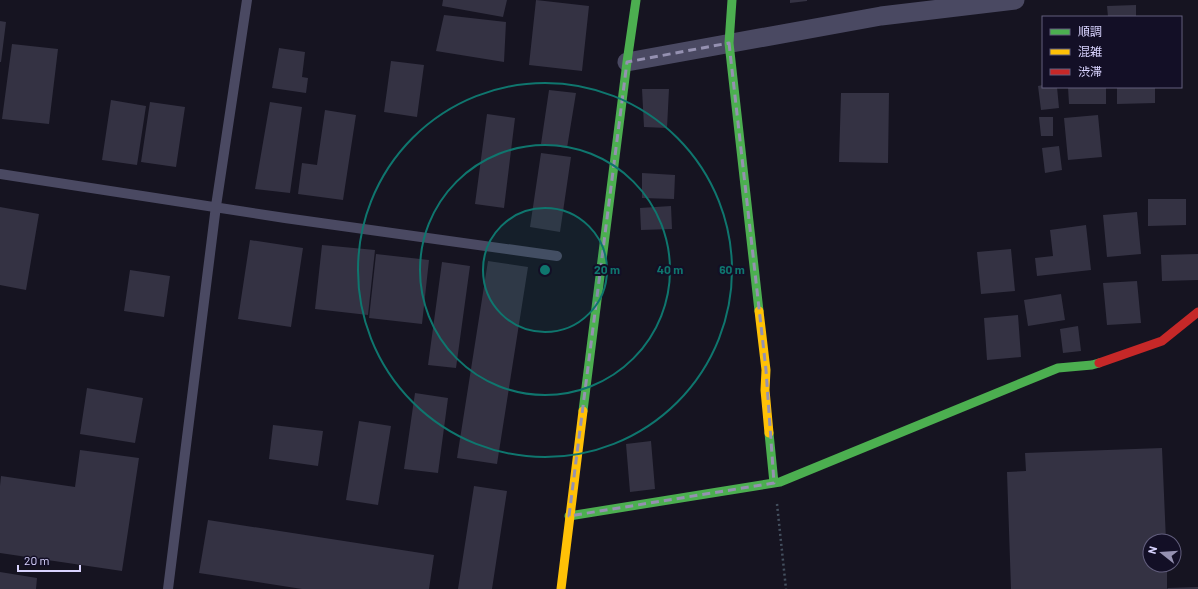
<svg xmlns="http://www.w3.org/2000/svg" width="1198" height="589" viewBox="0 0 1198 589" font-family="Barlow,'Noto Sans JP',sans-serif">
<rect width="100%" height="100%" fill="#161421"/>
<!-- building -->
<path fill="#343243" d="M443,0h64l-4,17 -61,-11z
M536,0l53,6 -7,65 -53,-6z
M790,0h17v1l-17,2z
M1136,5v12h-28l-1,-11z
M444,15l62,7 -2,40 -68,-11z
M0,21l6,1 -5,40h-1z
M12,44l46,5 -9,75 -47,-5z
M279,48l26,4 -3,25 6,1 -2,15 -34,-5z
M391,61l33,4 -7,52 -33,-5z
M1043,85v2h14l2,21 -18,2 -3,-24z
M1068,87h38v17h-37z
M1117,87h38v16l-38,1z
M642,89h27l-2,39 -23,-1z
M549,90l27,3 -9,55 -26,-4z
M841,93h48l-1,70 -49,-1z
M111,100l35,6 -9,59 -35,-5z
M150,102l35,5 -9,60 -35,-5z
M270,102l32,5 -12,86 -35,-4z
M325,110l31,5 -13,85 -45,-6 4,-31 15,2z
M487,114l28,4 -11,90 -29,-4z
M1098,115l4,42 -34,3 -4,-42z
M1039,117h14v19h-12z
M1059,146l3,24 -17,3 -3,-25z
M541,153l30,4 -11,75 -30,-5z
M642,173l33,2 -1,24 -32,-1z
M1148,199h38v26l-38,1z
M671,206l1,23 -31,1 -1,-22z
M0,207l39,7 -13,76 -26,-5z
M1137,212l4,42 -34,3 -4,-42z
M1086,225l5,45 -54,6 -2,-18 18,-2 -3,-26z
M250,240l53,8 -12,79 -53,-8z
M322,245l53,5 -7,65 -53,-6z
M1011,249l4,42 -34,3 -4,-42z
M376,254l53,6 -7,64 -53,-6z
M1198,254v26l-36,1 -1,-26z
M488,261l40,6 -31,197 -40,-6z
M442,262l28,4 -14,102 -28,-3z
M130,270l40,6 -6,41 -40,-6z
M1137,281l4,42 -34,2 -4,-42z
M1061,294l4,26 -37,6 -4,-26z
M1018,315l3,42 -34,3 -3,-42z
M1078,326l3,25 -18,2 -3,-24z
M87,388l56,10 -8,45 -55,-9z
M415,393l33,5 -10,75 -34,-4z
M359,421l32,5 -13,79 -32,-5z
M273,425l50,6 -5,35 -49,-7z
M651,441l4,48 -25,3 -4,-48z
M1162,448l4,93h-16v24h17v24h-156l-4,-117 19,-1 -1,-18z
M80,450l59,8 -17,113 -122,-18v-67l1,-10 74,11z
M474,486l33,5 -15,98h-34z
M208,520l226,35 -5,34h-127l-103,-16z
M0,572l37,6 -1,11h-36z
M1198,587v2h-30l-1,-1z"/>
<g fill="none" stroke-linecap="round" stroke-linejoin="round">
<!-- path -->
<path stroke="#44505f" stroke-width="2.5" stroke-dasharray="2 3" stroke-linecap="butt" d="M777,504l9,85"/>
<!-- lane -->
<path stroke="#4a4962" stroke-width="10" d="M0,174l285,44 272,38
M168,589l48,-383 31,-206"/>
<!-- street -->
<path stroke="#4a4962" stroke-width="19" d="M627,62l254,-46 134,-16"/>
<!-- fast -->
<path stroke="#4caf50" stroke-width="9" d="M732,0l-3,43 30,268
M583,411l44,-349 9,-62
M769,433l5,50
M569,516l211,-34 278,-114 34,-3 7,-2"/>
<!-- slow -->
<path stroke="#ffc107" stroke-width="9" d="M759,311l7,59 -1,20 4,43
M561,589l22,-178"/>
<!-- jam -->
<path stroke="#c62828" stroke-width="9" d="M1099,363l63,-22 36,-29"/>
</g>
<!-- marked area -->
<path fill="none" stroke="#9591b1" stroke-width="3" stroke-dasharray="8 5" stroke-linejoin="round" d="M729,43l37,327 8,113 -205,33 58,-454z"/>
<!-- distance rings -->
<circle cx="545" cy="270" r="62" fill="#0f766e" fill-opacity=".12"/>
<g fill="none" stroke="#0f766e" stroke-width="2">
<circle cx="545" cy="270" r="62"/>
<circle cx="545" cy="270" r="125"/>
<circle cx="545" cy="270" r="187"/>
</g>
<circle cx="545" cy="270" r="6" fill="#0f766e" stroke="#130f26" stroke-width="2"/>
<g font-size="12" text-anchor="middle" font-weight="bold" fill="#0f766e" stroke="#130f26" stroke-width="4" stroke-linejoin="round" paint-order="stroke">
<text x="607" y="274">20 m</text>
<text x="670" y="274">40 m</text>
<text x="732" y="274">60 m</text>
</g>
<!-- legend -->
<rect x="1042" y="16" width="140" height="72" fill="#130f26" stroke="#625e7d"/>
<rect x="1050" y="29" width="20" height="6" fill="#4caf50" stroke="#625e7d"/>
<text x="1078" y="36" font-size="12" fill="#d9d4ff">順調</text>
<rect x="1050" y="49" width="20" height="6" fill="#ffc107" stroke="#625e7d"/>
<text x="1078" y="56" font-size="12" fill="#d9d4ff">混雑</text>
<rect x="1050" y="69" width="20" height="6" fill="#c62828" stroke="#625e7d"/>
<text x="1078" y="76" font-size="12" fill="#d9d4ff">渋滞</text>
<!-- north arrow -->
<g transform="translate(1162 553) rotate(287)"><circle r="19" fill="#130f26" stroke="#625e7d"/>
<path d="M0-3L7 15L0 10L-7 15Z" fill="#9591b1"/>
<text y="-6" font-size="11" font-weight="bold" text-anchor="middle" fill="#d9d4ff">N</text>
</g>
<!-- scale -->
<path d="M18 565v6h62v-6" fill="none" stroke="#d9d4ff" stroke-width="2"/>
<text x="24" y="565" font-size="12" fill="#d9d4ff" stroke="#130f26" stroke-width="3" paint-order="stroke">20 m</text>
</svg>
